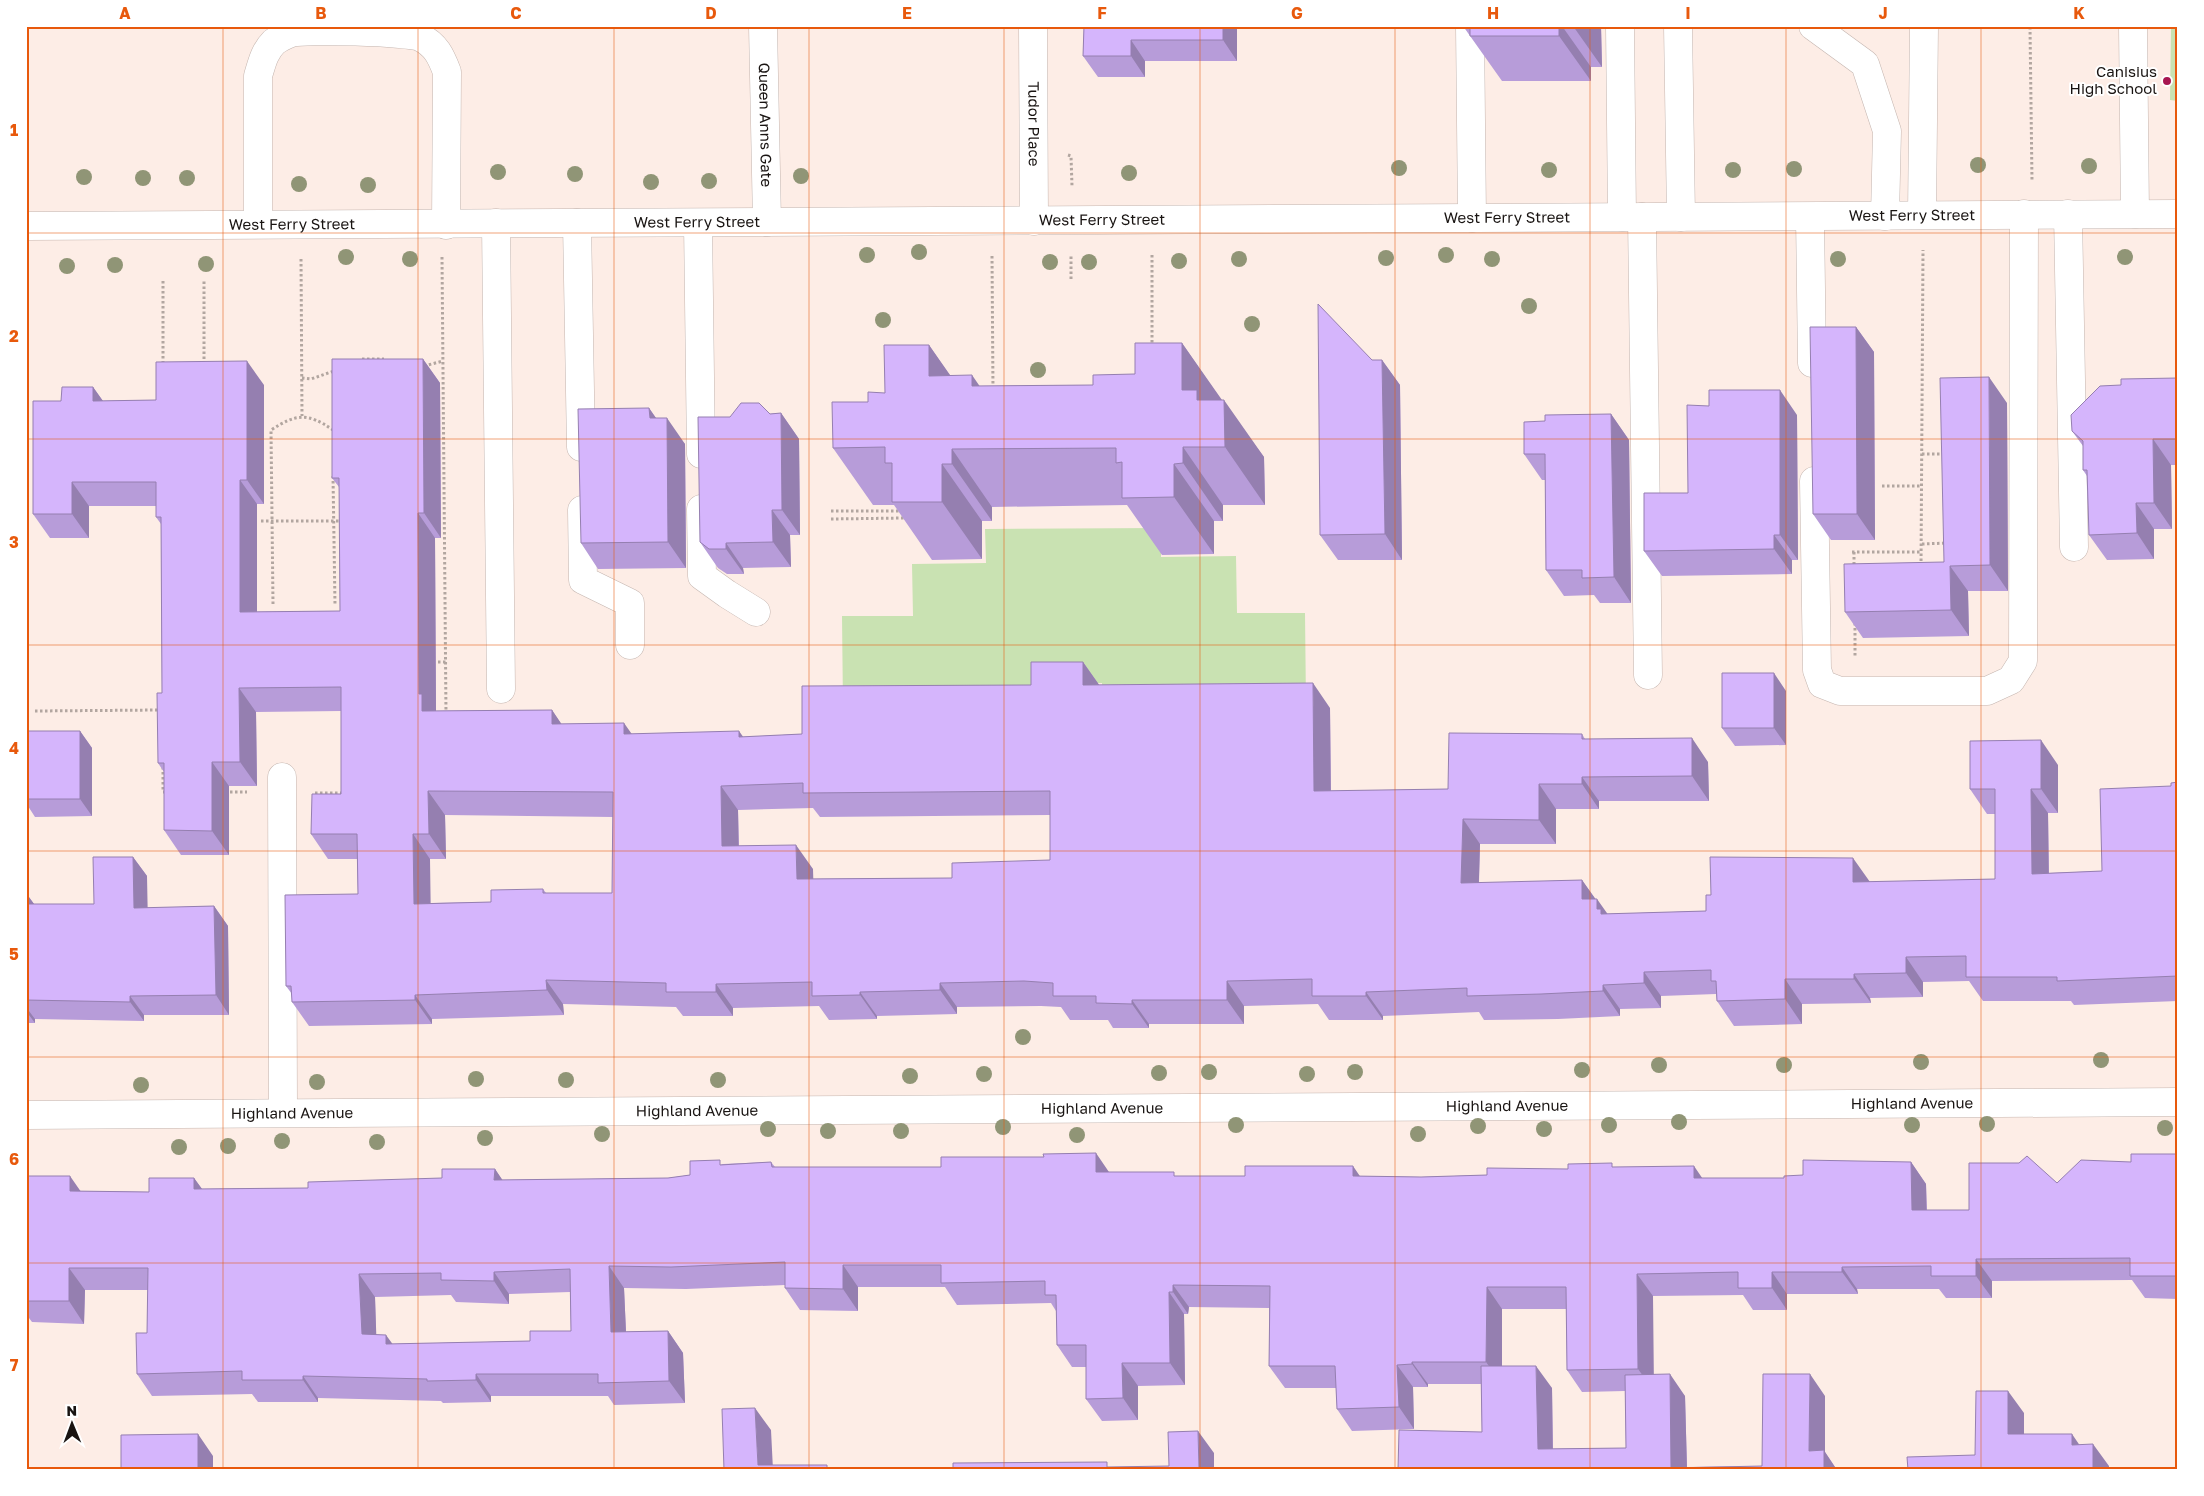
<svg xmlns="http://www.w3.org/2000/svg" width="2204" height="1496" viewBox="0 0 2204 1496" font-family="'Golos Text',sans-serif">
<rect width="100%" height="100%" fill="#fdede6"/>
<!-- green -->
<path fill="#c9e2b2" d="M2171,26h7v75l-8,-1z
M1161,528v29l75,-1 1,57h68l1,92 -203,2 -1,-24 -57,1 -202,24 -1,-92h71l-1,-52 74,-1 -1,-34z"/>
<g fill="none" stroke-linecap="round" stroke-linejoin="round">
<defs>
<g id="minor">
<path id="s1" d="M763,26l4,196"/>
<path id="s2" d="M1033,26l1,195"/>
<path d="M1470,26l2,192"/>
<path d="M1620,26l2,191"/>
<path d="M1678,26l3,191"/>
<path d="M1813,26l52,38 22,67 -2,85"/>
<path d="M2133,26l2,188"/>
<path d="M2068,214l6,333"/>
<path d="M1922,215l2,-189"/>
<path d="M1642,217l6,458"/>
<path d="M1810,217l2,146"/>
<path d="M496,223l5,466"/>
<path d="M577,223l4,224"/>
<path d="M698,223l3,231"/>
<path d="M258,224v-148c4,-13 6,-24 16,-34 4,-3 12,-7 17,-9 12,-4 118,-1 129,4 16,8 21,19 27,35l-1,153"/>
<path id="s3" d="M26,226l2152,-12"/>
<path d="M1814,481l3,189 5,14 18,7h147l24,-11 12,-19 1,-447"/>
<path d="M701,509l1,67 25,18 29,18"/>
<path d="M582,510l1,70 47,23v42"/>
<path d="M282,777l1,335"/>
<path id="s4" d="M26,1115l2152,-13"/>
</g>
</defs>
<!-- minor casing -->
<use href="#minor" stroke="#c4b5af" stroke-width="29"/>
<!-- path -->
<path stroke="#b2a6a0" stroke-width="3" stroke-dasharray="2.5 2.5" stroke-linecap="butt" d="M2030,27l2,154
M1068,155l3,1 1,30
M1152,255v91
M992,256l1,134
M442,257l4,457
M301,259l1,157
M1071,279v-25
M163,281v85
M362,359h22
M204,364v-83
M424,366l19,-5
M302,378l9,1 23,-8
M1922,454h23
M333,476l2,129
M1882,486h40
M831,511h69
M831,519l74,-1
M261,521h82
M1922,544l25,-1
M1852,552h70
M1854,552v14
M1921,566l2,-316
M273,604l-2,-174c25,-16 36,-18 62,0v2
M1855,623v33
M438,662h8
M35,711l125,-1
M163,767v25h4
M225,792h22
M315,793h29"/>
<!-- minor -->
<use href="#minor" stroke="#fff" stroke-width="28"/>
</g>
<!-- trees -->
<g fill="#909576">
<circle cx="1978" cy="165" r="8"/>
<circle cx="2089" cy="166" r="8"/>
<circle cx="1399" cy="168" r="8"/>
<circle cx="1794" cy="169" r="8"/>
<circle cx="1549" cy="170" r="8"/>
<circle cx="1733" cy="170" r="8"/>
<circle cx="498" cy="172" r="8"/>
<circle cx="1129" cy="173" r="8"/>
<circle cx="575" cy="174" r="8"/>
<circle cx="801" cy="176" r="8"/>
<circle cx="84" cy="177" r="8"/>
<circle cx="143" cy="178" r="8"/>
<circle cx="187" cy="178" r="8"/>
<circle cx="709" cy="181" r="8"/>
<circle cx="651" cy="182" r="8"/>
<circle cx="299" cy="184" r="8"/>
<circle cx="368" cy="185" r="8"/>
<circle cx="919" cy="252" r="8"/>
<circle cx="867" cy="255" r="8"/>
<circle cx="1446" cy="255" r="8"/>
<circle cx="346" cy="257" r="8"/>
<circle cx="2125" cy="257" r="8"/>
<circle cx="1386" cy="258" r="8"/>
<circle cx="410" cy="259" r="8"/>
<circle cx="1239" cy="259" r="8"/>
<circle cx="1492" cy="259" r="8"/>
<circle cx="1838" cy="259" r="8"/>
<circle cx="1179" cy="261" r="8"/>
<circle cx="1050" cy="262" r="8"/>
<circle cx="1089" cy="262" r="8"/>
<circle cx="206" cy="264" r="8"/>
<circle cx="115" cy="265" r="8"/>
<circle cx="67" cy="266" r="8"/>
<circle cx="1529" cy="306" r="8"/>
<circle cx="883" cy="320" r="8"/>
<circle cx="1252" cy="324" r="8"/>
<circle cx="1038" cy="370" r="8"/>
<circle cx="1023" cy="1037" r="8"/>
<circle cx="2101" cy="1060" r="8"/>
<circle cx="1921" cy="1062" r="8"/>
<circle cx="1659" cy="1065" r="8"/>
<circle cx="1784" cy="1065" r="8"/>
<circle cx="1582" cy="1070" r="8"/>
<circle cx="1209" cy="1072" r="8"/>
<circle cx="1355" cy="1072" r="8"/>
<circle cx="1159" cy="1073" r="8"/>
<circle cx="984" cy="1074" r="8"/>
<circle cx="1307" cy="1074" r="8"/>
<circle cx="910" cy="1076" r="8"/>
<circle cx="476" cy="1079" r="8"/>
<circle cx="566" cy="1080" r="8"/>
<circle cx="718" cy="1080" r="8"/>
<circle cx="317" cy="1082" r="8"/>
<circle cx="141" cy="1085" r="8"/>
<circle cx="1679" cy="1122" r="8"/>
<circle cx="1987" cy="1124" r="8"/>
<circle cx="1236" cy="1125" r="8"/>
<circle cx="1609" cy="1125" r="8"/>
<circle cx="1912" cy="1125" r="8"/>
<circle cx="1478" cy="1126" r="8"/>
<circle cx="1003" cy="1127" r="8"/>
<circle cx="2165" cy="1128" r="8"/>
<circle cx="768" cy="1129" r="8"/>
<circle cx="1544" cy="1129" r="8"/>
<circle cx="828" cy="1131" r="8"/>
<circle cx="901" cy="1131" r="8"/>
<circle cx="602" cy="1134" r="8"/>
<circle cx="1418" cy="1134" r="8"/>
<circle cx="1077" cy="1135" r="8"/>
<circle cx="485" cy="1138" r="8"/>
<circle cx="282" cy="1141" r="8"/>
<circle cx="377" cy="1142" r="8"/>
<circle cx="228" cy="1146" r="8"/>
<circle cx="179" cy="1147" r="8"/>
</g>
<!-- wall -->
<path fill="#b79cd9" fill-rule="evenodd" d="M1084,26h153v35h-92v16h-47l-15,-21z
M1463,26h138l1,41h-11v14h-89z
M1856,327l18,25 1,188h-44l-18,-26z
M1182,343l39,57 43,57 1,48h-42v16h-9v33l-52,1 -35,-50 -135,2v14h-10v38l-50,1 -38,-55h-21l-40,-57 35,-46 17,-9 44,-48 21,31 29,10 114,-1 42,-11z
M423,359l17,24 1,155h-6l1,173 116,-1 9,14 71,10 111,3 59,-3 229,-49 52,-23 16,23 231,23 1,83 117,-2 134,-55 3,5 123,23 1,39h-110v8h-43v35h-76l-1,39 103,-3 13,19 12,15 99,-3 163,-29 126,-3v-65h-8l-17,-25 88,-24v48h-10l1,60 53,-2 69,-85 7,-4v219l-104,4 -3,-4h-88l-14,-20 -46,1v15l-53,1 1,5 -69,1v20l-68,2 -17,-25 -1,-7 -55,2v12l-41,1v7l-62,3 -74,1 -5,-8 -96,4v4h-54l-11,-16 -74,2v18h-95v4h-36l-5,-8h-38l-9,-13 -20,-1 -84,1v7l-80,2v3l-48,1 -10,-14 -86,2v8h-50l-7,-9 -113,-3 1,11 -132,4v5l-123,2 -17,-24v-8l-6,-8 72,-92 -1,-35h-29l-17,-25 30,-40v-83l-85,1 1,74h-28v69h-48l-17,-25v-58l-6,-9 4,-70 -1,-169 -5,-7v-11h-67v32h-39l-17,-24 28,-113 32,-14 10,14 53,-1 108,-15v119h-7v108l83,-1 -1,-124 -7,-9zM813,808l7,9 230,-2v45l-98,18 -139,1v-10l-74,-23 -1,-36zM445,815l168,2 -1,76h-66l-3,-4 -52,13 -61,1v-44h16z
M1382,360l18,25 2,175h-64l-18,-25z
M2178,378v87h-7l1,64h-18v30l-47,1 -18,-25 -2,-59 -4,-6v-24l-11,-15 49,-46z
M2007,403l1,188h-40l1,45 -106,2 -18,-26 99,-50z
M649,408l7,10 29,26 1,124 -88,1 -17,-26z
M781,413l18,26 1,96h-10l1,32 -48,1 1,6h-17l-9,-6 -18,-26 30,-125z
M1611,414l18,26 2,163h-31l-6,-8 -30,1 -18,-26 -1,-90h-3l-18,-26 21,-33z
M1797,415l1,145h-6v14l-130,2 -18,-25 44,-58z
M1786,691v54l-51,1 -13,-18z
M26,731h54l12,17v68l-57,1 -9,-14z
M133,857l14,19v32l67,-2 14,20 1,89h-85v6l-109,-2v4h-9v-130l8,11h60z
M2178,1154v145l-33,-1 -13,-18 -140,1v17h-46l-7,-9h-82l1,5h-71v16h-34l-10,-15 -90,1v78l32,22 2,71 75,-1 63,-70v56l12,18h-439l84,-38 -1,-48h-53v3h-15l1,42 -62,2 -15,-22 -1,-21h-51l-16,-22v-58l-80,-1 -1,7h-4l1,71 -47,1v34l-36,1 -16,-22v-32h-14l-15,-22 -1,-34 -5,-8 -94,2 -12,-18h-87v24l-58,-1 -15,-22v-3l-99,4 -62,-1 2,44 42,-1 15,22 2,50 -71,2 -6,-9h-117v6l-48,1 -2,-2 -123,-3v4h-60l-6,-8 -100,2 -15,-22 10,-41 1,-43h-63l-1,34 -52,-2 -6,-8v-138l55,15 68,1 45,-14 8,11 106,-1 134,-10 53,-9 7,11 166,-2 22,-3 33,-11 48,-2 4,5 334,5 67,4h184l61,1 66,-2 81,-6 47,-2 87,11h82l127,-16 15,22 1,26h42l162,-48zM570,1292l1,39 -41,10 -138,3 -16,-9 -1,-38 76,-2 5,7 53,2v-10zM1502,1309h64l1,61 15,22 43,-1 1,57 -73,1 -1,-61 -50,-22z"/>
<!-- shaded-wall -->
<path fill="#957fb0" d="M1223,26h14v35l-14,-21z
M1559,26h3l29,41v14l-32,-45z
M1573,26h28l1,41z
M1131,40l14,21v16l-14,-21z
M1856,327l18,25 1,188 -18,-26z
M1182,343l40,57h2l40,57 1,48 -40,-58 -43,-57z
M929,345l40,57 -40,-26z
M423,359l17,24 1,155 -17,-25z
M1382,360l18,25 2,175 -17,-26z
M247,361l17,24v119l-17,-24z
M972,375l40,58 -40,-47z
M1989,377l18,26 1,188 -18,-26z
M93,387l17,24 -17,-10z
M1780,390l17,25 1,145 -18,-25z
M649,408l18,26v-16l18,26 1,124 -18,-26 -18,-124z
M781,413l18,26 1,96 -18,-25z
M1611,414l18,26 2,163 -17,-26z
M2153,439l18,26 1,64 -18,-26z
M1183,447l40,58v16l-40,-58z
M952,449l40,58v14l-40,-57z
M942,464l40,57v38l-40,-57z
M1174,464l40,57v33l-40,-57z
M240,480l17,24v132l-17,-24z
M72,482l17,24v32l-17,-24z
M2136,503l18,26v30l-17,-26z
M772,510l18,25 1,32 -18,-25z
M418,513l17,25 1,175 -14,-2 -3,-17z
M1774,535l18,25v14l-18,-25z
M726,543l17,25 1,6 -18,-25z
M1950,566l18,25 1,45 -18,-26z
M1083,662l17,24 -17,-1z
M1774,673l12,18v54l-12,-17z
M1313,683l17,25 1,108 -17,-25z
M239,688l17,24 1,74 -17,-24z
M552,710l17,25 -17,-11z
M624,723l17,24 -17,-13z
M80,731l12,17v68l-12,-17z
M739,731l17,24 -17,-18z
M1692,738l16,24 1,39 -17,-25z
M2041,740l17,25v48l-17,-24z
M212,762l17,24v69l-17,-24z
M1582,777l17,24v8l-17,-25z
M1539,784l17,25v35l-17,-24z
M721,786l17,24 1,60 -17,-24z
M2031,789l17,24 1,85 -17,-24z
M428,791l17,24 1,44 -17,-25z
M1463,819l17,25 -2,64 -17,-25z
M413,834l17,25 1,69 -17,-24z
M796,845l17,24 1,35 -17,-25z
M133,857l14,19 1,51 -14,-19z
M1853,858l17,24h-17z
M1582,880l15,21v-2l17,24 -32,-24z
M26,893l8,11 -8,8z
M214,906l14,20 1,89 -13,-20z
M1906,957l17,25v15l-17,-24z
M1644,972l17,24v12l-17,-25z
M1854,974l16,24 1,5 -17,-24z
M1785,979l17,25v20l-17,-25z
M546,980l17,24 1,11 -17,-25z
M1227,981l17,25v18l-17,-24z
M940,983l17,24v7l-17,-24z
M716,984l17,24v8l-17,-24z
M1603,985l17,24v7l-17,-25z
M860,992l17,24v3l-17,-24z
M1366,992l17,24v4l-17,-24z
M415,995l17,24v5l-17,-24z
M130,996l14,19v6l-14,-19z
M1132,1000l17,24v4l-17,-24z
M26,1007l9,12v4l-9,-12z
M1096,1153l15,22 -15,-3z
M1911,1162l15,22 1,49 -15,-23z
M1353,1166l15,22 -15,-12z
M1694,1166l15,22 -15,-10z
M495,1169l15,22 -16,-11z
M70,1176l16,23 -16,-8z
M194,1178l16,22 -16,-11z
M1976,1259l16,22v17l-16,-22z
M843,1265l15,22v24l-15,-22z
M609,1266l15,22 3,67 -16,-23z
M1842,1267l15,22 1,5 -16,-22z
M69,1268l16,22 -1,34 -15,-23z
M494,1272l15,22v10l-15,-23z
M1772,1272l15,22v16l-15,-22z
M359,1274l16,23 2,59 -15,-22z
M1637,1274l16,22 1,95 -16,-22z
M1173,1285l16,22 -1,7 -15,-22z
M1487,1287l15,22v75l-16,-22z
M1169,1292l15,22 1,71 -15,-22z
M668,1331l15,22 2,50 -16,-22z
M386,1335l16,22 -16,-13z
M1412,1362l16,22v3l-16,-23z
M1122,1363l16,23v34l-15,-22z
M1397,1365l16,22 1,42 -15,-22z
M1536,1366l16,22 1,82 -15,-21z
M476,1374l15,22v6l-15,-22z
M1670,1374l15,22 2,74 -16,-2z
M1810,1374l15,22v56l12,18h-14l-14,-19z
M303,1376l15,22v4l-15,-22z
M2008,1391l16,22v43l-16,-22z
M755,1408l16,22 2,40 -15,-5z
M1198,1431l16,22v17h-15z
M198,1434l15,22v14h-15z
M2072,1434l15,22 -15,-11z
M2093,1444l16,22v4h-16z"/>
<!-- building -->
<path fill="#d5b5fc" stroke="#957fb0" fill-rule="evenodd" d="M1084,26h139v14h-92v16h-48z
M1470,26h89v10h-89z
M1318,304l54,56h10l3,174 -65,1z
M1810,327h46l1,187h-44z
M1135,343h47v47h15v10h27l1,47h-42v16l-9,1v33l-52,1v-36l-6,1v-15l-164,1v15h-10v38h-50v-39h-7v-16l-52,1 -1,-46h36v-10l17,1 -1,-48h45v31l43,-1v11l121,-1v-10l42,-1z
M332,359h91l1,154h-6l1,181h3v17l130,-1v14l72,-1v11l115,-3v6l63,-3v-48l229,-1v-23h52v23l230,-2 1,108 134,-2 1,-56 133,1v5l110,-1v38l-110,1v7h-43v36l-76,-1 -2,64 121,-3v19h15v10h4v5l105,-3v-16h5l-1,-38 143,1v24l142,-3v-90h-25v-48l71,-1v49h-10l1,85 70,-3 -2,-82 71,-3v-3l7,-1v194l-121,5v-4h-91v-21l-60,1v16l-52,1v5h-69v20l-68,2 -1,-20h-5v-11l-67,2v11l-41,2v6l-62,3 -74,2v-8l-101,4v4h-54v-17l-85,2v19h-95v4l-36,-1v-7h-43v-13l-29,-2 -84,2v7l-80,2v3l-48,1v-14l-96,2v8h-50v-9l-120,-3 1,10 -132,5v5l-123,2 -1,-16h-5l-1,-91 73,-1 -1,-60h-46l1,-40h29v-107l-102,1 1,74h-28v69l-48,-1v-67h-6l-1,-70h5l-1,-176h-5v-35h-84v32h-39v-113h28l1,-14h31v14l63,-1v-38l91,-1v119h-7v132l100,-1 -1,-133h-7zM803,783v10l247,-2v69l-98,3v15l-155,1 -1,-34 -74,1 -1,-60zM428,791l185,1 -1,101h-69v-4l-52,1v12l-77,2 -1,-70h16z
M1989,377l1,188 -40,1 1,44 -106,2 -1,-48 100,-2 -4,-184z
M2178,378v61h-25l1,64h-18l1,30 -48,2 -2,-65h-4v-29l-11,-10 -1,-16 29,-29 21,-1v-6z
M1709,390h71v145h-6v14l-130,2v-58h44l-1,-88 22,1z
M741,403h18l11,11 11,-1 1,97h-10l1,32 -47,1v6h-17l-9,-7 -2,-125h32z
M649,408l1,10h17l1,124 -87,1 -3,-134z
M1611,414l3,163 -32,1v-8h-36l-1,-116h-21v-32l21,-1v-6z
M1722,673h52v55h-52z
M26,731h54v68h-54z
M93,857h40l1,51 80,-2 2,89 -86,1v6l-104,-2v-96h68z
M1096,1153v19h78v4h71v-10h108v10l68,1 66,-2v-7l81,1v-5l44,-1v4l82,-1v12h90v-2l19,-1v-15l108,2 1,48h57v-47h50l8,-7 30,27 24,-23 50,2v-8h47v122h-48v-18l-154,1v17h-45v-10l-89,1v5h-70v16h-34v-16l-101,2 1,95 -71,1 -1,-83h-79l-1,75h-74v2l-15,1 2,42 -62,2 -2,-43h-66l1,-80 -97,-1v7h-4l1,71h-48l1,35 -37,1v-54h-29l-1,-50h-11v-14l-104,2v-18h-98v24l-58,-1v-26l-114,5 -62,-1 2,66 57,-1 1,50 -71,2v-9h-122v6l-49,1v-2l-124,-3v4h-61v-9l-105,3 -1,-41h11l1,-65h-79v33h-43v-125h44v15l79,1v-14h45v11l114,-1v-6l134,-4v-9h53l-1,11 174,-2 22,-3v-14l30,-1v5l51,-3 1,5h169v-10h103l-1,-3zM570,1269l1,62h-41v10l-144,3v-9l-24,-1 -3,-60 82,-1v7l53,1v-9z
M1481,1366h55l2,83 88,-1 -1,-73 45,-1 1,94 91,-2 1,-92h47l-1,77 15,-1v20h-426l1,-40 83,2z
M1976,1391h32v43h64v11l21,-1v26h-185l-1,-13 68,-2z
M755,1408l3,57h69v5h-103l-2,-61z
M1198,1431l1,39h-246v-7l154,-1v5l62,-1 -1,-34z
M198,1434v36h-77v-35z"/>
<!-- grid -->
<path fill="none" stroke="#e8590c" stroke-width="1" stroke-opacity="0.55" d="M223,26v1444M418,26v1444M614,26v1444M809,26v1444M1004,26v1444M1200,26v1444M1395,26v1444M1590,26v1444M1786,26v1444M1981,26v1444M26,233h2152M26,439h2152M26,645h2152M26,851h2152M26,1057h2152M26,1263h2152"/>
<!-- markers -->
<circle fill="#a71550" stroke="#fff" stroke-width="2" cx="2167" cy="81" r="5"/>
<g text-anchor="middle" stroke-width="4" stroke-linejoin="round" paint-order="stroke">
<!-- poi labels -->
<g font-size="15" fill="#191412" stroke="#fff" text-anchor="end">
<text x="2157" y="77">Canisius<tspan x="2157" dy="17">High School</tspan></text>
</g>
<!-- street labels -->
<g font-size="15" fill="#191412" stroke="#fff">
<text dy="5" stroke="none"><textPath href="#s2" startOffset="98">Tudor Place</textPath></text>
<text dy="5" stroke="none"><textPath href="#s1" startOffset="99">Queen Anns Gate</textPath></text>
<text dy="5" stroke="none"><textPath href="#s3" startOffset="1886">West Ferry Street</textPath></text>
<text dy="5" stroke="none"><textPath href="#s3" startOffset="1481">West Ferry Street</textPath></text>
<text dy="5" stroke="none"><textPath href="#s3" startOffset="1076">West Ferry Street</textPath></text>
<text dy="5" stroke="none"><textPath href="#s3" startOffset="671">West Ferry Street</textPath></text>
<text dy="5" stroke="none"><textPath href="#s3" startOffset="266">West Ferry Street</textPath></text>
<text dy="5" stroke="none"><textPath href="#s4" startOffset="1886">Highland Avenue</textPath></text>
<text dy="5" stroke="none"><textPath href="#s4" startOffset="1481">Highland Avenue</textPath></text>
<text dy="5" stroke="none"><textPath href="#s4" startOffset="1076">Highland Avenue</textPath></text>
<text dy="5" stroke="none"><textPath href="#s4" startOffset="671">Highland Avenue</textPath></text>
<text dy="5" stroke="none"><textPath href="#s4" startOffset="266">Highland Avenue</textPath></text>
</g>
</g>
<!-- border -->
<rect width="2204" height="1496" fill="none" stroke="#ffffff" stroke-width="55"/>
<!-- north arrow -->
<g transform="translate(72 1424) rotate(359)" stroke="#ffffff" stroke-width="4" paint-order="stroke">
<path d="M0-4L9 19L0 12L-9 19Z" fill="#191412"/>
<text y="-8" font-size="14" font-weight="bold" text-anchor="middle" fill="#191412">N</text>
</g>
<rect x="28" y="28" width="2148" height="1440" fill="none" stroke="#e8590c" stroke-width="2"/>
<g font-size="16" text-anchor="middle" font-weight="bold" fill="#e8590c">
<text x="125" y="19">A</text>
<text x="321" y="19">B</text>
<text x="516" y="19">C</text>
<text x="711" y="19">D</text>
<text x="907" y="19">E</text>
<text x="1102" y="19">F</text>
<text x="1297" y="19">G</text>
<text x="1493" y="19">H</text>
<text x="1688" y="19">I</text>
<text x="1883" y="19">J</text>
<text x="2079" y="19">K</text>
<text x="14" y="136">1</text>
<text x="14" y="342">2</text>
<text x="14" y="548">3</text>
<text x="14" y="754">4</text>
<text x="14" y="960">5</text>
<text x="14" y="1165">6</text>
<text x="14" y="1371">7</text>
</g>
</svg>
